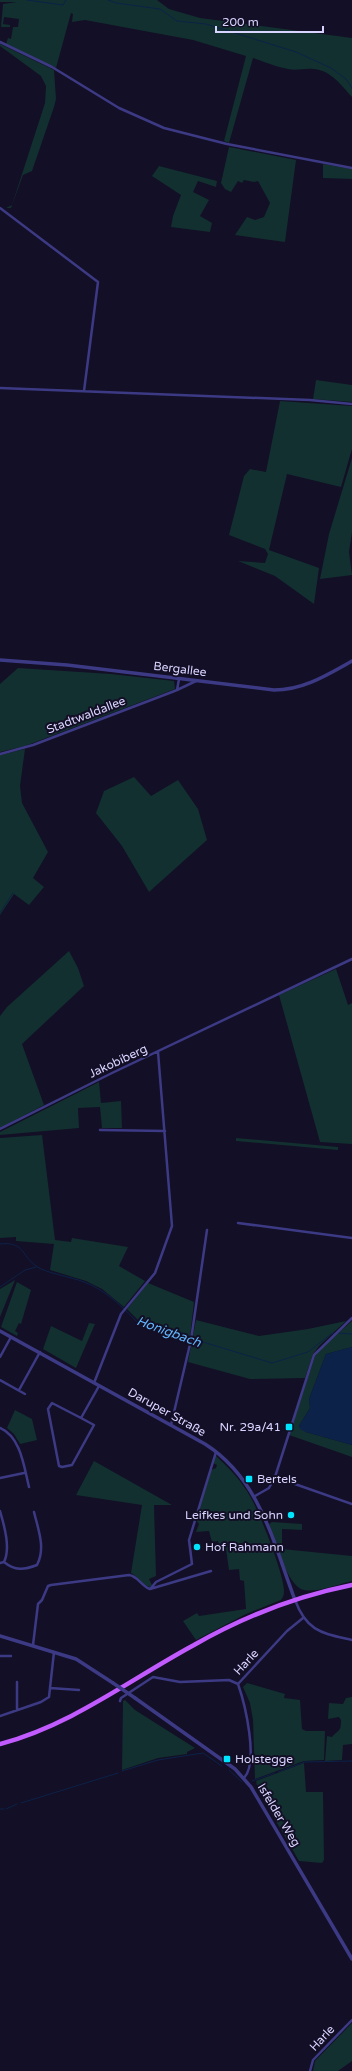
<svg xmlns="http://www.w3.org/2000/svg" width="352" height="2071" viewBox="0 0 352 2071" font-family="'Varela Round',sans-serif">
<rect width="100%" height="100%" fill="#130f26"/>
<!-- green -->
<path fill="#12302f" d="M0,0h157l12,9 31,9 152,20v59c-11,-12 -21,-27 -39,-28 -9,-1 -16,2 -25,0 -12,-2 -24,-7 -35,-11l-24,85 -5,-2 22,-85 -53,-16 -108,-20 -13,2 1,-8 -2,-1 -15,55 -50,-24 2,-6 3,1 2,-12h5l1,-8 -15,-2 -1,7 7,1v2h-9l2,-23 14,-2h-17z
M0,44l54,26 2,29 -2,8 -22,64 -9,4 -12,33h-5l6,-3 33,-102 1,-17 -5,-10 -41,-30z
M229,147l67,13 -11,82 -50,-7 12,-18 8,3 9,-3 6,-14 -12,-22 -4,1 -10,-2 -2,3 -4,-2 -7,11 -6,-3 -4,-6z
M323,164l29,5v10l-29,-1z
M159,166l58,15 -1,6 -18,-6 -5,11 16,8 -9,16 12,7 -2,9 -39,-5 2,-11 8,-21 -29,-19z
M316,380l36,5v17l-39,-3z
M280,401l72,5v43l-11,38 -54,-13 -18,76 50,18 -5,36 -39,-28 -37,-15 27,2 3,-9 -3,-5 -36,-14 15,-59 6,-7 16,3z
M352,458v74l-3,20 3,23 -32,4 9,-45z
M18,668l93,6 63,7 1,8 -150,57 -25,6v-68z
M25,749l-5,37 2,17 26,49 -15,26 11,9 -15,18 -15,-11 -14,21v-160z
M134,777l17,19 27,-16 20,29 9,31 -58,52 -27,-46 -26,-33 8,-22z
M69,951l9,17 6,18 -62,58 22,61 -44,23v-112l7,-9z
M336,969l12,36 4,-2v141l-32,-2 -41,-147z
M99,1082l2,21 20,-2 1,27h-20l-2,-21 -22,1 1,20 -79,7v-3z
M42,1135l13,105 16,2 1,-4 56,9 -9,19 26,15 -21,26 -22,-18 -16,-8 -36,-11 4,-26 -38,-3v-4l-16,1v-100z
M236,1138l102,9v3l-102,-9z
M15,1280l-15,37v-28z
M17,1282l14,8 -10,34 -2,-1 -4,8 3,2 -1,3 -16,-9z
M148,1283l46,19 -4,35 -51,-16 -12,-12z
M196,1320l63,16 49,-7 38,-8 -27,25 -6,8 -8,24 -55,1 -62,-17z
M352,1321v26l-26,7 -17,45 1,9 -11,18 7,6 46,13v12l-63,-22 26,-79 7,-9z
M89,1323l6,1 -19,44 -33,-19 8,-23 31,15z
M15,1410l17,9 5,21 -17,4 -6,-10 -7,-6z
M215,1455c14,13 27,26 36,43 9,16 33,76 33,93 0,4 -1,6 -3,9l-35,14 -50,26 -13,-19 14,-8 2,3 47,-7 -2,-28 -4,-1 -1,-11 -10,1 -3,-21h-6l-2,-8 -6,1 -3,-11 -13,1 3,-8 -3,-4 15,-50 5,-2 1,-3 -4,-2z
M94,1461l78,44h-18l2,71 -7,3 3,6 -2,2c-8,-2 -12,-11 -19,-14l11,-68 -66,-10z
M272,1522l30,2v6l-20,-1v20l70,7v25c-13,3 -36,12 -48,9 -17,-3 -29,-51 -35,-66z
M247,1683l38,11 -1,4 16,2 2,29 4,2h19l-1,29 -20,1 -49,18 -2,-59 -3,-17 -7,-16z
M352,1697v47l-9,1 -1,15 -17,1 2,-25 5,1c7,-8 9,-5 9,-17l-2,-3 -11,2 1,-16 14,1 3,-6z
M125,1700l10,10 60,38 -8,4v2l-29,4 -36,12 1,-69z
M304,1763l2,29h17l1,68 -2,3 -23,-2 -41,-71 -2,-9z
M352,2023v38l-14,10h-25l2,-10z"/>
<!-- water -->
<path fill="#0c2248" d="M352,1347v98l-46,-13 -6,-3 -1,-3 11,-18 -1,-9 17,-45z"/>
<g fill="none" stroke-linecap="round" stroke-linejoin="round">
<!-- stream -->
<path stroke="#0c2248" stroke-width="1" d="M27,0l36,5 3,-5
M108,0l8,3 44,6 17,12 29,3 90,28 35,16 15,11 6,9
M0,913l13,-20
M0,1244c24,-3 21,11 36,22 9,7 36,11 48,16 20,7 39,25 53,40l135,41 36,-11 23,-18 3,-1
M0,1287l25,-17 11,-3
M337,1333l15,1
M229,1770l13,12
M122,1771l36,-11 45,-7 19,13
M278,1772l27,-10 47,-1
M252,1781l23,-8
M21,1803l97,-30
M0,1809h4
M6,1809l11,-5"/>
<!-- minor -->
<path stroke="#3d3a85" stroke-width="2.5" d="M0,42l52,25 67,41 45,20 63,16 125,24
M0,208l98,74 -14,109
M0,388l310,12 42,4
M177,690l19,-9
M0,754l33,-9 139,-53 5,-2 2,-11
M0,1129l112,-56 240,-114
M100,1130l65,1
M238,1223l114,15
M0,1357l11,-20
M0,1380l25,14
M94,1383l27,-69 34,-41 17,-47 -14,-174
M19,1390l21,-38
M81,1418l13,7 -22,40 -10,2 -3,-1 -11,-57 4,-6 29,15 18,-32
M171,1425l20,-85 16,-110
M0,1428c21,9 24,39 29,59
M275,1477l77,27
M0,1478l24,-5
M255,1496l14,-8 6,-11 39,-122 38,-37
M0,1511c4,14 11,37 4,51
M0,1563l4,-1c11,9 20,8 33,3 9,-17 1,-36 -3,-53
M151,1588l5,-6 36,-18 -3,-24 27,-88
M295,1600c12,32 27,33 57,40
M33,1645l5,-41 4,-4 6,-14 3,-1 78,-10c9,1 12,11 21,14l61,-18
M0,1656h11
M50,1688l29,2
M120,1701l1,-3 32,-21 27,5 49,-2 9,4
M17,1710v-28
M0,1716l41,-14 8,-5 5,-45
M244,1778c15,-16 1,-74 -6,-94l49,-53 16,-13
M310,2071l3,-11 39,-40"/>
<!-- tertiary -->
<path stroke="#3d3a85" stroke-width="3.5" d="M0,660l67,5 207,25c29,0 53,-15 78,-29
M0,1331l205,113c55,35 68,98 90,156
M0,1636l76,23 37,24
M135,1698l100,71 16,18 101,172"/>
<!-- primary -->
<path stroke="#c25bff" stroke-width="4.5" d="M0,1744c72,-19 129,-64 194,-99 49,-28 103,-49 158,-60"/>
<!-- tertiary-bridge -->
<path stroke="#3d3a85" stroke-width="3.5" d="M113,1683l22,15"/>
</g>
<!-- markers -->
<g fill="#00e5ff" stroke="#130f26" stroke-width="1.5">
<rect x="285" y="1423" width="8" height="8" rx="2"/>
<rect x="245" y="1475" width="8" height="8" rx="2"/>
<circle cx="291" cy="1515" r="4"/>
<circle cx="197" cy="1547" r="4"/>
<rect x="223" y="1755" width="8" height="8" rx="2"/>
</g>
<g text-anchor="middle" stroke-width="4" stroke-linejoin="round" paint-order="stroke">
<!-- street labels -->
<g font-size="12" fill="#d9d4ff" stroke="#130f26">
<text transform="translate(180 669) rotate(7)" y="4">Bergallee</text>
<text transform="translate(86 715) rotate(-21)" y="4">Stadtwaldallee</text>
<text transform="translate(118 1061) rotate(-25)" y="4">Jakobiberg</text>
<text transform="translate(167 1412) rotate(29)" y="4">Daruper Straße</text>
<text transform="translate(246 1662) rotate(-47)" y="4">Harle</text>
<text transform="translate(279 1815) rotate(59)" y="4">Isfelder Weg</text>
<text transform="translate(322 2038) rotate(-47)" y="4">Harle</text>
</g>
<!-- poi labels -->
<g font-size="12" fill="#d9d4ff" stroke="#130f26" text-anchor="start">
<text x="281" y="1431" text-anchor="end">Nr. 29a/41</text>
<text x="257" y="1483">Bertels</text>
<text x="283" y="1519" text-anchor="end">Leifkes und Sohn</text>
<text x="205" y="1551">Hof Rahmann</text>
<text x="235" y="1763">Holstegge</text>
</g>
<!-- water labels -->
<g font-size="13" font-style="italic" fill="#62b6ff" stroke="#130f26">
<text transform="translate(169 1331) rotate(20)" y="5">Honigbach</text>
</g>
</g>
<!-- scale -->
<path d="M216 26v6h107v-6" fill="none" stroke="#d9d4ff" stroke-width="2"/>
<text x="222" y="26" font-size="12" fill="#d9d4ff" stroke="#130f26" stroke-width="3" paint-order="stroke">200 m</text>
</svg>
